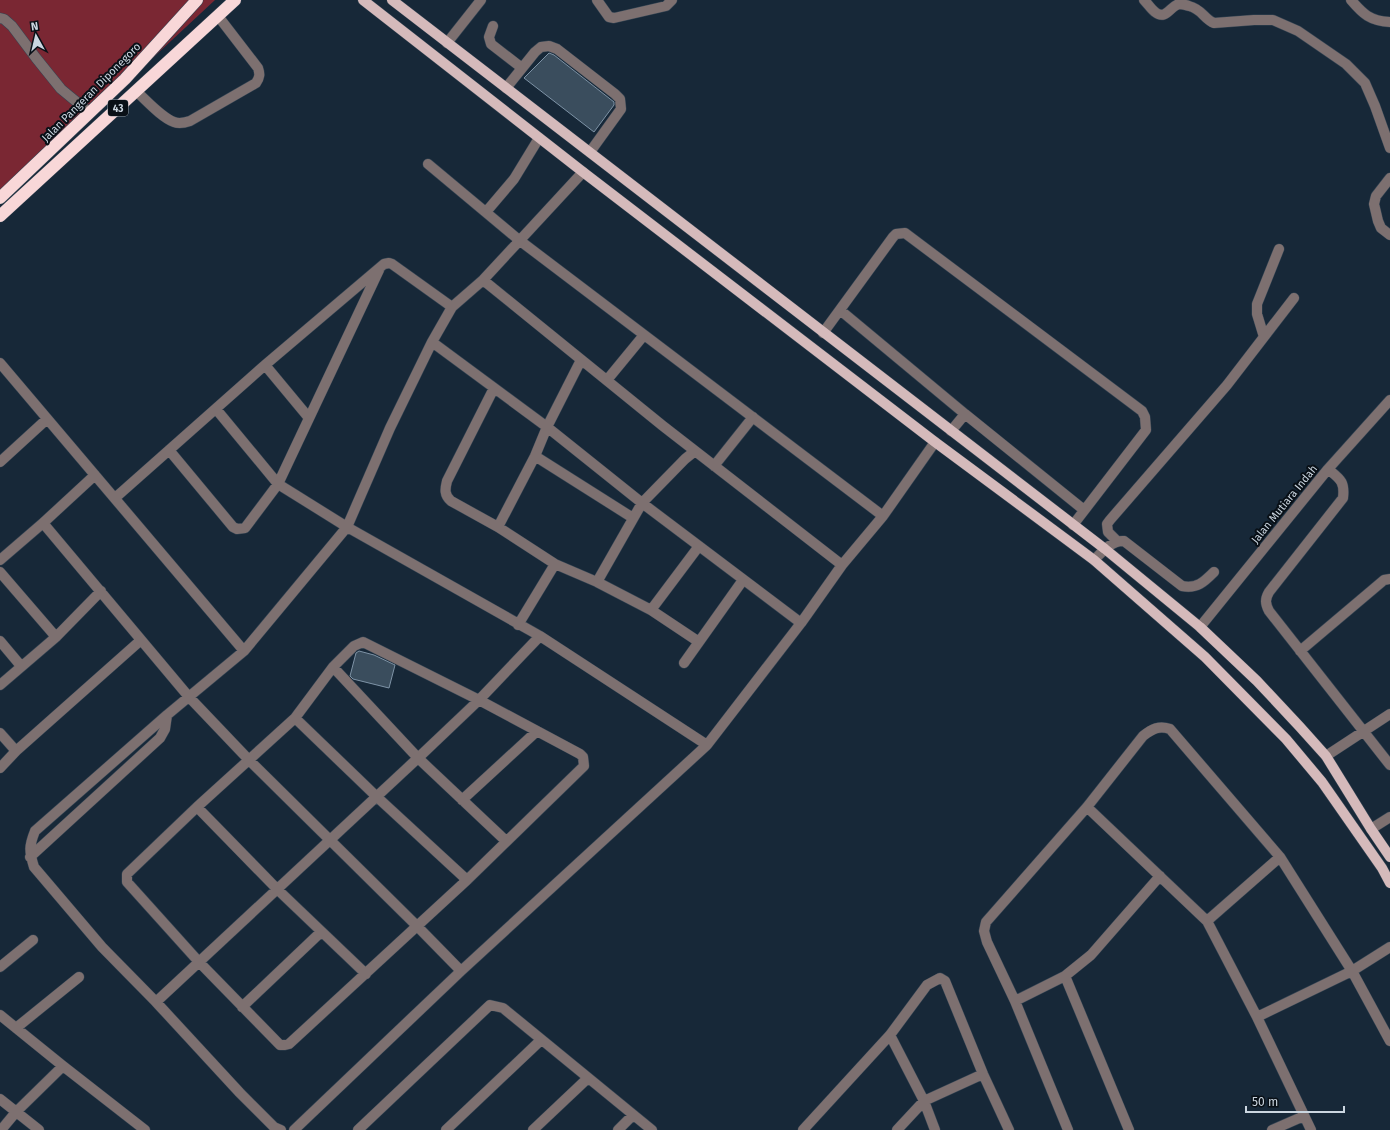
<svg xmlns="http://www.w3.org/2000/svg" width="1390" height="1130" viewBox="0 0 1390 1130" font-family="'Fira Sans',sans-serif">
<rect width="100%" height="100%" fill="#172838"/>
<!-- green -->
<path fill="#7a2733" d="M0,0h215l-215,200z"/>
<!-- building -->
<path fill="#3a4d5d" stroke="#7e93a6" d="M549,53l5,2 60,47v3l-20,27 -70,-54z
M359,651l15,4 21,10 -6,23 -36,-9 -3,-3 6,-23z"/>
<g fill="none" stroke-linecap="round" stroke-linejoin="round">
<defs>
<path id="minor" d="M597,0l12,17 5,1 52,-12 6,-6
M1144,0c4,4 7,9 11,12 11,9 15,-6 24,-8 3,0 7,1 10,2 13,3 15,13 25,17l40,-3h19l25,11 48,33 19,19 10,23 15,42
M1351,0c12,14 19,21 39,22
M0,18l4,1 8,7 24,32 25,31 29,24
M493,26l-4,11 2,7 31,24
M447,43l34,-43
M506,88l29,-36 6,-5 8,-1 8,3 58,45 5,5 1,10 -31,43
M136,91c10,9 26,27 38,31 5,2 10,1 16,-1l66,-38c4,-6 4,-9 2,-15l-40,-52
M428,164l91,76 364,276
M1390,178l-14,18 -2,8 4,17 3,7 9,7
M486,212l28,-33 25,-41
M483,280l180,146 179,139
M840,310l125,104 -14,17
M823,333l70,-96 3,-3 9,-1 237,178 3,6 1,13 -73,95
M1264,337l-7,-23v-10l22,-55
M432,342l115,85 95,76 159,120
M0,363l244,288
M265,365l44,53
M607,380l37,-45
M494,388l-47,93c-2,8 -3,14 4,20l47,26 57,37 42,18 54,28 48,32
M216,409l62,75 101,-214
M965,414l119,96
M169,450l64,77 4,2 8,-1 33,-44 69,43 193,109 167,109
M535,456l98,62
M0,462l47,-43
M714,466l39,-49
M1328,469c12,10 17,12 15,29l-74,94c-4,7 -4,11 0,19l121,154
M95,475l-52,48 146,174 60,63 168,166 44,45
M115,498l150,-133 119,-101 5,-1 3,1 60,43
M498,527l37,-71 12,-29 34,-67
M1117,541l-9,-9 -1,-8 3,-4 117,-135 67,-87
M0,560l43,-37
M1094,560c8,-8 18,-20 30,-19l58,45c15,3 22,-4 32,-14
M0,572l56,65
M597,582l45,-79 43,-44 10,-8
M651,610l48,-64
M518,625l37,-61
M1200,627l128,-158 62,-69
M0,641l21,25
M363,642l116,58 101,54 3,3 1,9 -117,114 -178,164 -4,1h-5l-81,-83 -72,-80v-8l70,-67 98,-89 38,-51 21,-21z
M1300,651l84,-71 6,-1
M684,663l59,-83
M333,667l85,91 88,83
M0,685l56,-48 45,-46
M295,718l82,79 90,83
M0,733l16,18
M1326,756l64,-42
M0,768l16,-17 125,-111
M462,800l75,-69
M197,807l80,82 89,85
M1087,807l120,114 50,96 54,113
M1371,829l19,-12
M30,857l130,-119 5,-9 2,-14
M1207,921l73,-64
M0,967l33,-27
M1065,976l64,154
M1015,1001l50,-25 26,-21 69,-79
M156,1002l262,-244 61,-58 61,-64
M242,1007l79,-75
M0,1015l63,51 82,64
M1257,1017l95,-46 38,-24
M16,1028l63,-51
M890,1035l34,66 11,29
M0,1099l39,31
M1,1130l15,-18 47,-46
M281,1130l-7,-3 -34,-34 -84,-91 -54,-55 -68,-80c-5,-16 -5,-21 1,-36l132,-116 77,-64 103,-124 43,-99 42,-86 20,-35 31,-27 100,-108
M294,1130l167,-159 246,-226 94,-122 41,-58 41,-49 52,-74
M358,1130l132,-125 13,3 149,122
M446,1130l95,-90
M533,1130l55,-52
M618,1130l15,-15
M803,1130l87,-95 37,-50 13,-7 5,3 38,93 26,56
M897,1130l27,-29 59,-27
M1068,1130l-53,-129 -28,-59 -3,-11 2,-9 101,-115 56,-71c9,-7 16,-11 27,-7l110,128 72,114 38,70
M1272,1130l32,-14"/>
<path id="major" d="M363,0l220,172 352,270 159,118 111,97 81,82 36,43 60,86 8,15
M392,0l713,549 95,78 57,54 43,46 26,29 45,73 19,28"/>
<path id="highway" d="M0,198l125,-119 72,-79
M0,216l235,-216"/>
</defs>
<!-- minor casing -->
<use href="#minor" stroke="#344453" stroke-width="11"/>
<!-- major casing -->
<use href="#major" stroke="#344453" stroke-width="11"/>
<!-- highway casing -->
<use href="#highway" stroke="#344453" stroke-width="13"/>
<!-- minor -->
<use href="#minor" stroke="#7d7070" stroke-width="10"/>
<!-- major -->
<use href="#major" stroke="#d5babb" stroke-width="10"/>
<!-- highway -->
<use href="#highway" stroke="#f8d7d8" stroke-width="12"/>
</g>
<g text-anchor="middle" stroke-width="4" stroke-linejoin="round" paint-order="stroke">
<!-- shield labels -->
<rect fill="#091017" stroke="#919ba4" stroke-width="1" x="108" y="100" width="20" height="16" rx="3"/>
<g font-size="10" font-weight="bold" fill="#cbd6e0">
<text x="118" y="112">43</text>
</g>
<!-- street labels -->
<g font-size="11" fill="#cbd6e0" stroke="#091017">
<text transform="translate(91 92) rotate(-45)" y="4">Jalan Pangeran Diponegoro</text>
<text transform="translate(1284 504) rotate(-51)" y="4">Jalan Mutiara Indah</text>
</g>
</g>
<!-- north arrow -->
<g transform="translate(36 36) rotate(352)" stroke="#091017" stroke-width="3" paint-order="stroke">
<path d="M0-3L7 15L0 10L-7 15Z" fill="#cbd6e0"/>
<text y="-6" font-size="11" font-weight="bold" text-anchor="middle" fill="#cbd6e0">N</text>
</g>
<!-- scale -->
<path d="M1246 1106v6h98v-6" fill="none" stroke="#cbd6e0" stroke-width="2"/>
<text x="1252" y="1106" font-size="12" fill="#cbd6e0" stroke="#091017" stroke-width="3" paint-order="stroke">50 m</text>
</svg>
